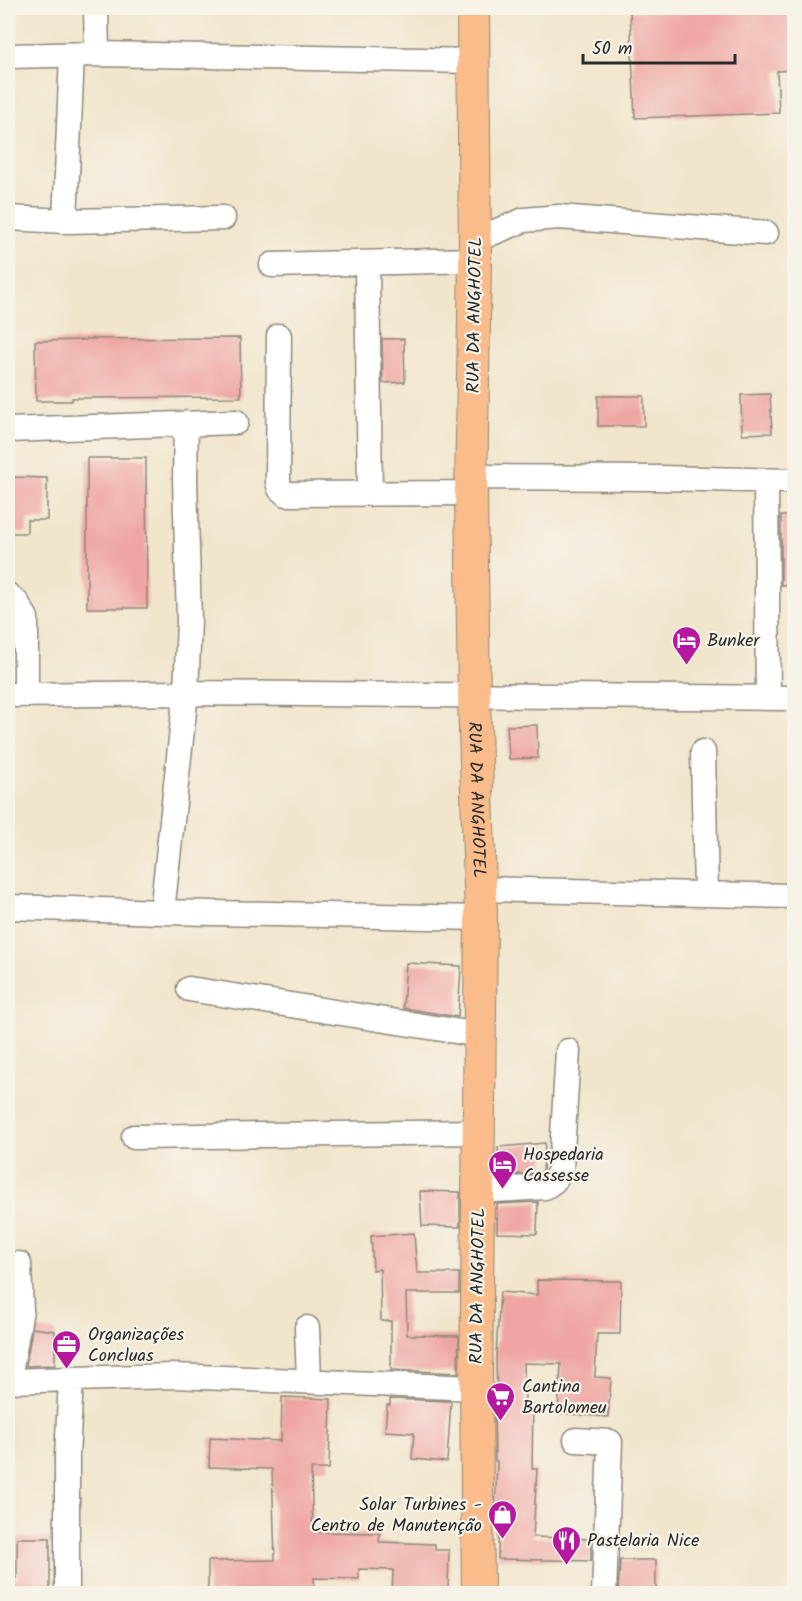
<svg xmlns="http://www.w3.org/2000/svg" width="802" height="1601" viewBox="0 0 802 1601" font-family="Kalam,sans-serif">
<rect width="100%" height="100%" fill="#f7f3e8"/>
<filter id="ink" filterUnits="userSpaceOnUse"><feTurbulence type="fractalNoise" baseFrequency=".0167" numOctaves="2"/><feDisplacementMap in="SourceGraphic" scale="12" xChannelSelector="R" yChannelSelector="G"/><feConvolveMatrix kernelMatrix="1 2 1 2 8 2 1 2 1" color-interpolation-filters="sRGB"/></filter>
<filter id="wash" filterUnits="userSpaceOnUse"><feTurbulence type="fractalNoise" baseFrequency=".008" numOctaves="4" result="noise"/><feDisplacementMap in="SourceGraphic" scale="24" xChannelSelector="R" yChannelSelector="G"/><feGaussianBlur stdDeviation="1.35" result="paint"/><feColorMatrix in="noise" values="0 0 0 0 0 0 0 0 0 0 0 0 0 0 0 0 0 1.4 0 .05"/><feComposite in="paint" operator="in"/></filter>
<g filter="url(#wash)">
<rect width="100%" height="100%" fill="#f1e5cb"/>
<g id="blocks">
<!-- building -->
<path fill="#efa6a2" d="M733,8h42v6l20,-1v57l-18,1 2,42 -144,5 -5,-107z
M240,338l1,59 -169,1v3h-36l-1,-60 51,-1v-1z
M382,339h22l1,43 -22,1z
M770,394l2,39 -30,1 -1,-39z
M598,396h46v30h-46z
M87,458h59l1,150h-60z
M8,477l39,1v42h-20v13h-19z
M781,516h14v69h-14z
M537,725l1,33 -29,1 -2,-33z
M406,963l55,3 -3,51 -55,-9z
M545,1143l-2,28 -3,2 -41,2 -1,-28z
M420,1191l40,1v35l-38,-1z
M538,1202l-1,32 -40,-1v-29z
M414,1233l3,40h42v20h-53l1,42 52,1 -1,37 -67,-3v-49h-10l-1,-52 -7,1 -2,-34z
M537,1280l84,1 -1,53h-23l-2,43 16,1 -3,39 -50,-4 3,-49 -37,-1 1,41h8l-1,65h5l-4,68 58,2v22l-93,-2 1,-43h-4l2,-55h-2l-1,-57h3l-1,-50 4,-62 37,3z
M32,1328l23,3v34l-29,1z
M282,1397l49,2 -2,70h-18l2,63 67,1 -1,9 56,2v6h14l-1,43h-56l1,-23 -34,-1v10l-45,-1 1,15h-107v-32l67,-1 -3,-91 -63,-2 1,-29 71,3z
M390,1399l61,2 -4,61 -35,-3 2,-26 -29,-2 2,-26h3z
M17,1538h33v55h-42v-15h9z
M620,1560h36v33h-38z"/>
</g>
</g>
<g filter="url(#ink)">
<use href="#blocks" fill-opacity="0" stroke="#8e887b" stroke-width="1.5"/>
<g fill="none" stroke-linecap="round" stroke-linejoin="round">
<defs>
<path id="minor" d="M96,8l1,46
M8,56l89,-2 377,7
M8,218l57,3 158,-3
M65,221l7,-166
M475,240l49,-20 35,-3 207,16
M367,263l3,231
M272,265l203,-5
M279,336l-1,146 2,7 6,5h8l177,-1
M8,430l228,-8
M472,477l186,1 136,3
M766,482l2,216
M8,595l9,8 9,15v77
M8,695l178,-2 608,5
M703,752l3,142
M479,889l315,7
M8,907l154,5 319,6
M162,912l24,-219 3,-72 -4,-142 1,-56
M189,989l291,46
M134,1137l344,-5
M478,1191l67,-4 9,-6 7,-12 7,-118
M307,1328l2,52
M10,1373l11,-63 -2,-46
M8,1381l165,-5 303,12
M576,1440l34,2 -6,152
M67,1594v-138l4,-76"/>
<g id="major">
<path id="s1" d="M473,8l2,252 -4,233 3,204 7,221 -5,470 2,206"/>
</g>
</defs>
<!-- minor casing -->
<use href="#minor" stroke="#8e887b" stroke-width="27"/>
<!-- major casing -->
<use href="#major" stroke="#8e887b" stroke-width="34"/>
<!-- minor -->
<use href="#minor" stroke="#fff" stroke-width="24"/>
<!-- major -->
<use href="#major" stroke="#f9bc8a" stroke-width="32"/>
</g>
</g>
<!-- icons -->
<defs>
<symbol id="hotel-pin" viewBox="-11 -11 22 30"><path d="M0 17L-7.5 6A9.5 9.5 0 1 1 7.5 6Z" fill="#b5179e" stroke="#f7f3e8"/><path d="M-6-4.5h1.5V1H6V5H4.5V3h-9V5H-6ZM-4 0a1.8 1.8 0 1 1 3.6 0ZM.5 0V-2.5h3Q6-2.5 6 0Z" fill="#fff"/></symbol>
<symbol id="office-pin" viewBox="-11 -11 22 30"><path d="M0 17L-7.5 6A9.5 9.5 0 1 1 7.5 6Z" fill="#b5179e" stroke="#f7f3e8"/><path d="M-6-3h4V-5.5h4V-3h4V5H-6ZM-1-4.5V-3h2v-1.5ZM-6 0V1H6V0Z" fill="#fff"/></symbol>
<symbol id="supermarket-pin" viewBox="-11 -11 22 30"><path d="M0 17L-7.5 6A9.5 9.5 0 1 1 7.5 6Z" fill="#b5179e" stroke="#f7f3e8"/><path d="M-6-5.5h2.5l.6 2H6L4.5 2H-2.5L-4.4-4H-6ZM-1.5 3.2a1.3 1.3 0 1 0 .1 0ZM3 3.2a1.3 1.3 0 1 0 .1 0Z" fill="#fff"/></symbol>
<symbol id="shop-pin" viewBox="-11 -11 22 30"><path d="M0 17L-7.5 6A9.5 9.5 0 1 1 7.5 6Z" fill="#b5179e" stroke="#f7f3e8"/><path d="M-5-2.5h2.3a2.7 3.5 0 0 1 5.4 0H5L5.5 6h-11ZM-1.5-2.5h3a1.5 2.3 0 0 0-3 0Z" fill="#fff"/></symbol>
<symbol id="restaurant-pin" viewBox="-11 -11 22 30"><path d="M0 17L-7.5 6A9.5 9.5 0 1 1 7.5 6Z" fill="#b5179e" stroke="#f7f3e8"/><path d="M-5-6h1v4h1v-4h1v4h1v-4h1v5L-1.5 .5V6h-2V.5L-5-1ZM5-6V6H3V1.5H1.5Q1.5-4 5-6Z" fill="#fff"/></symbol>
</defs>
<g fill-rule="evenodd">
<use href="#hotel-pin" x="670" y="624" width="33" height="45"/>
<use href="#hotel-pin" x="486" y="1148" width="33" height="45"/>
<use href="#office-pin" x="50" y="1328" width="33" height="45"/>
<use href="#supermarket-pin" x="484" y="1380" width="33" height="45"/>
<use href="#shop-pin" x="486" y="1498" width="33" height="45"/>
<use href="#restaurant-pin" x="550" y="1524" width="33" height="45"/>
</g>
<g text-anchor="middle" stroke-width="4.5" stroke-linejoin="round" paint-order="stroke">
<!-- street labels -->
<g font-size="18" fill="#2b2b2b" stroke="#f7f3e8">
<text transform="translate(474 315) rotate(-89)" y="6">RUA DA ANGHOTEL</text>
<text dy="6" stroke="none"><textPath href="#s1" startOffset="792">RUA DA ANGHOTEL</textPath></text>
<text transform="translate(477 1286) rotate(-89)" y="6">RUA DA ANGHOTEL</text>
</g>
<!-- poi labels -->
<g font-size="18" fill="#2b2b2b" stroke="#f7f3e8" text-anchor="start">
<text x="707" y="646">Bunker</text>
<text x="523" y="1160">Hospedaria<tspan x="523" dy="21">Cassesse</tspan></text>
<text x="88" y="1340">Organizações<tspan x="88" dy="21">Concluas</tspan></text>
<text x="522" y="1392">Cantina<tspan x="522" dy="21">Bartolomeu</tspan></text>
<text x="482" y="1510" text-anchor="end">Solar Turbines -<tspan x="482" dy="21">Centro de Manutenção</tspan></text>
<text x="587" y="1546">Pastelaria Nice</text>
</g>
</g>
<!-- margin -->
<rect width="802" height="1601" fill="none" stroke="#f7f3e8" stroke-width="30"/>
<!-- scale -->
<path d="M583 54v9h152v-9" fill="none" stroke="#2b2b2b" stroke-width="3"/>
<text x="592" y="54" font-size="18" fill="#2b2b2b" stroke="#f7f3e8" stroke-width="4.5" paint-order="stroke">50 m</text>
</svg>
